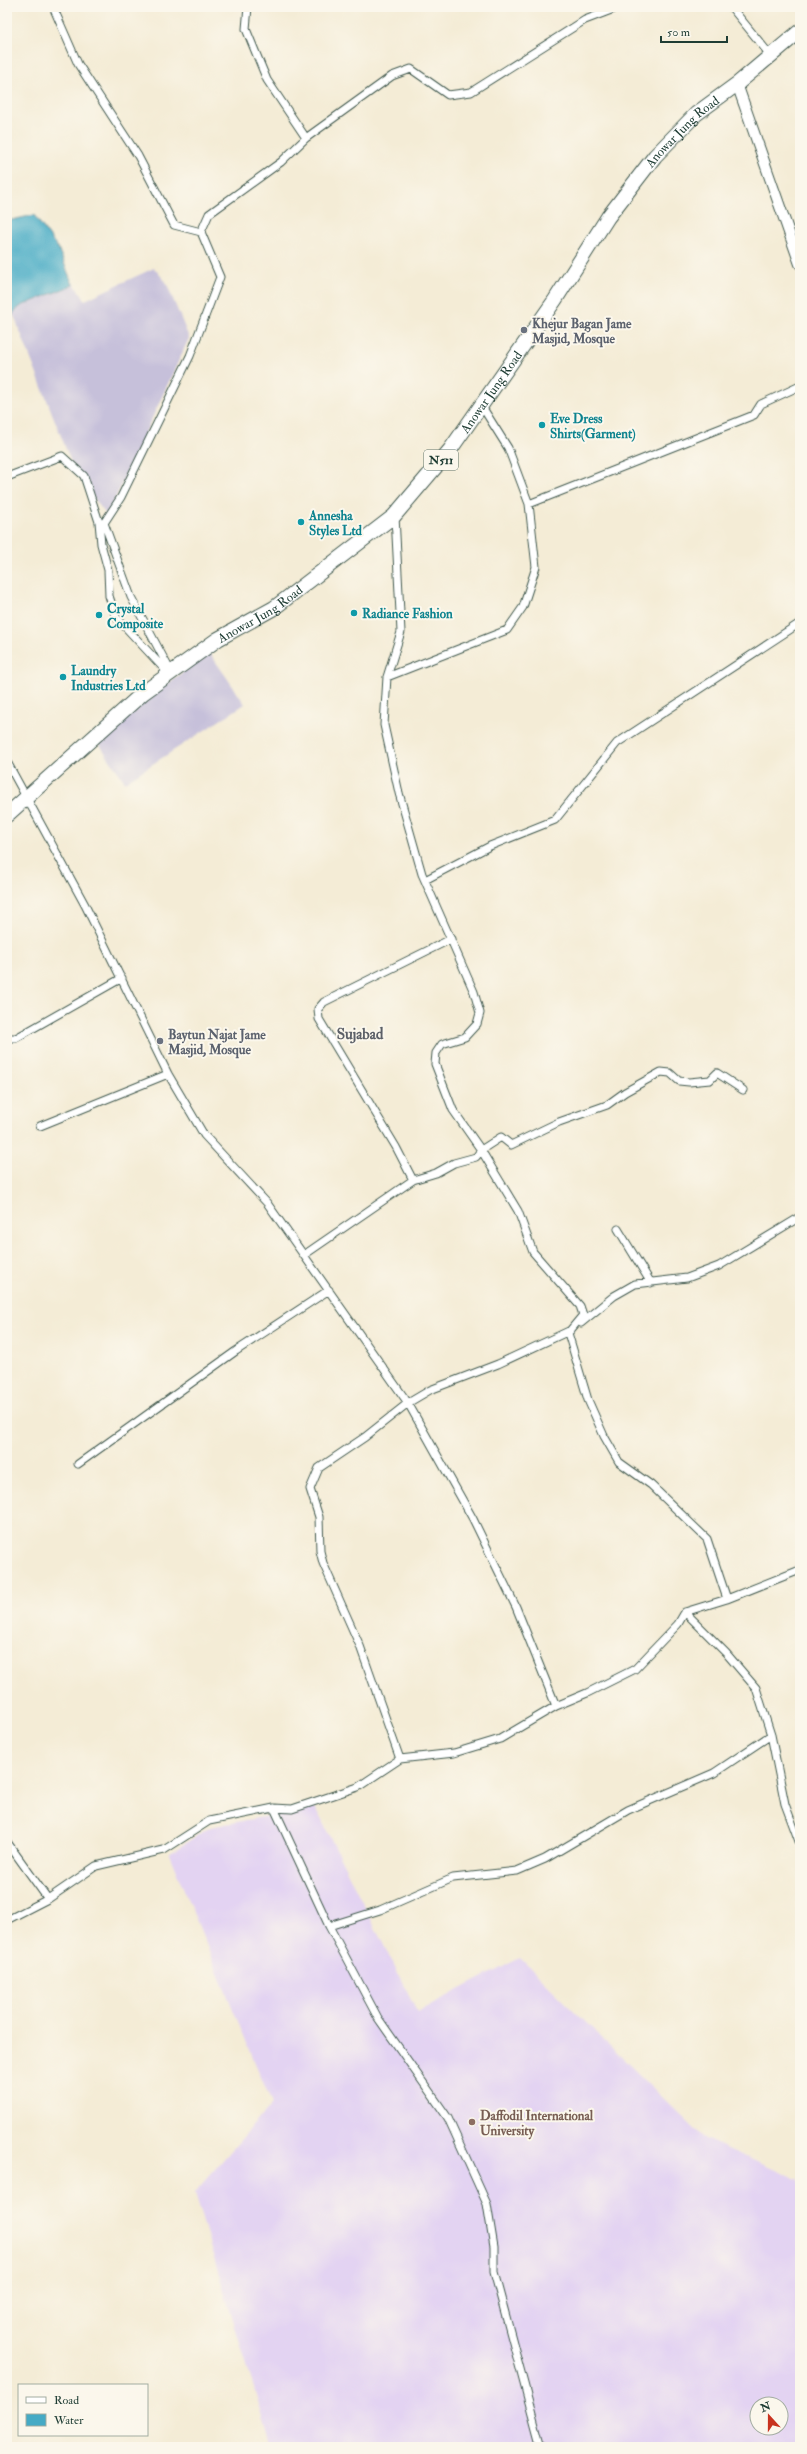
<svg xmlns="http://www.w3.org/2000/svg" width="807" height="2454" viewBox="0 0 807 2454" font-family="'IM FELL Double Pica',serif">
<rect width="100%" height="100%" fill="#fbf7ec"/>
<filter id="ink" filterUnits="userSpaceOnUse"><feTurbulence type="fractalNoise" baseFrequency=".025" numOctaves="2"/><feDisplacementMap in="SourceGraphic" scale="8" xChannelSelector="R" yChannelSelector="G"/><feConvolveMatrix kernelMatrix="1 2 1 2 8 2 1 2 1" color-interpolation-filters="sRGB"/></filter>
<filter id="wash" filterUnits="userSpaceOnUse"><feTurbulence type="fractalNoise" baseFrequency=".012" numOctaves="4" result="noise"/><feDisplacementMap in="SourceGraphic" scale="16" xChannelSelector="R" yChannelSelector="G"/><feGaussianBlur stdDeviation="0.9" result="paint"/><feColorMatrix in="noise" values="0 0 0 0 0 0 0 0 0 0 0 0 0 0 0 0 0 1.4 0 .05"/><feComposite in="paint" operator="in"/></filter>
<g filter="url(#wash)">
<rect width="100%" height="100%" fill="#f4ecd6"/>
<!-- built -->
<path fill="#e3d3f2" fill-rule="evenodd" d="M315,1807l102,205 103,-54 185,181 95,42v266h-528l-78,-254 78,-89 -103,-250 41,-27zM757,2404h24v24h-24z"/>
<!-- industrial -->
<path fill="#c6c0da" d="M154,268l12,14 23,56 -82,178 -32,-44 -64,-164 62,-26 12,18z
M209,652l36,52 -120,78 -29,-43z"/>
<!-- water -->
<path fill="#45aac5" stroke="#32747c" d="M34,215l24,33 15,37 -52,21 -7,6 -7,16v-107z"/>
</g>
<g filter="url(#ink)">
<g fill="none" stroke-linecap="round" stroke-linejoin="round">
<defs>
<path id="street" d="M53,7l25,57 60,92 36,69 27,7
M248,7l-2,22 21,51 39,58
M731,7l40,49
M7,477l55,-21 22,20 15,46 2,22 7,26 1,26 7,21 53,57
M529,504l225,-89 7,-11 39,-18
M395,516l6,116 -14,45 -3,48 15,68 23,81 52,118 6,21 -3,11 -12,13 -23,7 -6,9 -1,11 18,46 28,40 37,61 15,41 47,54 3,9 -15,18 20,67 16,36 15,26 32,23 56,54 20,60
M171,672l-40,-75 -27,-74 17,-26 69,-141 30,-79 -19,-45 8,-18 72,-52 25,-24 86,-62 19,-7 37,26 23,-3 114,-72 34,-13
M387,677l120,-47 16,-23 13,-40 -7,-63 -21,-56 -27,-43
M7,762l78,143 83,169 36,61 63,68 141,200 22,-13 68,-26 73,-34
M425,880l65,-34 65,-26 62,-77 183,-120
M7,1038h9l106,-60
M40,1126l128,-52
M413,1180l23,-7 18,-10 22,-6 5,-7 20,-13 10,8 48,-23 48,-17 18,-13 36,-20 9,1 9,8 10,1 21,-2 7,-7 26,17
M618,1229l33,54
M304,1255l109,-75 -17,-33 -77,-128 -1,-10 6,-7 127,-63
M581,1323l33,-27 21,-12 52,-6 32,-12 81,-49
M78,1464l158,-113 93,-61
M685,1612l41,41 30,35 15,47 14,69 15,40
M400,1759l-40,-113 -37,-83 -3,-12 -1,-34 -9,-28 9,-21 46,-31 43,-34 65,116 43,88 40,99
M274,1808l55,118
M7,1842l41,57
M7,1920l41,-21 48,-33 68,-16 45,-29 65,-13 18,1 66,-22 42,-28 54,-6 46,-14 56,-33 31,-13 48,-24 43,-45 7,-12 42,-13 73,-29
M541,2447l-47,-175v-25l-7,-43 -39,-86 -70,-100 -49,-92 51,-16 73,-32 64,-7 28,-12 83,-49 86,-37 57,-38"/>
<path id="secondary" d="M737,84l63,180"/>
<g id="highway">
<path id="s1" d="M7,815l136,-122 75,-54 56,-31 120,-92 56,-66 105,-150 53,-83 47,-61 41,-42 41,-30 63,-53"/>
</g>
</defs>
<!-- street casing -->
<use href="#street" stroke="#3f574c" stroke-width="9"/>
<!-- secondary casing -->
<use href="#secondary" stroke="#3f574c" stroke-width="12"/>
<!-- highway casing -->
<use href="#highway" stroke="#3f574c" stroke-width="16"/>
<!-- street -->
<use href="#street" stroke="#fff" stroke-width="7"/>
<!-- secondary -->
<use href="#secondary" stroke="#fff" stroke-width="10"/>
<!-- highway -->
<use href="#highway" stroke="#fff" stroke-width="14"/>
</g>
</g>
<!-- markers -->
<g fill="#6b7280" stroke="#fbf7ec" stroke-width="1.5">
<circle cx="524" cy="330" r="4"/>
<circle cx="160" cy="1041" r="4"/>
</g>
<g fill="#0f9aa8" stroke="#fbf7ec" stroke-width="1.5">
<circle cx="542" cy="425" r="4"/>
<circle cx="301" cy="522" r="4"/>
<circle cx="354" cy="613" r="4"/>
<circle cx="99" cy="615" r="4"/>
<circle cx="63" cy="677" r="4"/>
</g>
<circle fill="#8d6e63" stroke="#fbf7ec" stroke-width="1.5" cx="472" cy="2122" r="4"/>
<g text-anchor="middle" stroke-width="4" stroke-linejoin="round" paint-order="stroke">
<!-- shield labels -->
<rect fill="#fbf7ec" stroke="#61756b" stroke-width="1" x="424" y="450" width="34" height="20" rx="3"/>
<g font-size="12" font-weight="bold" fill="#1f3d34">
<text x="441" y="464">N511</text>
</g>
<!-- street labels -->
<g font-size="13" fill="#1f3d34" stroke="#fbf7ec">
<text dy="5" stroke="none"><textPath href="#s1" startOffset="972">Anowar Jung Road</textPath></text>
<text dy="5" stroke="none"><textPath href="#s1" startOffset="648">Anowar Jung Road</textPath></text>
<text dy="5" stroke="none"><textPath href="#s1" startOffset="324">Anowar Jung Road</textPath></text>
</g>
<!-- worship labels -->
<g font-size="13" font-weight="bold" fill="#5b616d" stroke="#fbf7ec" text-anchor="start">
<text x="532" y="328">Khejur Bagan Jame<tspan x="532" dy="15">Masjid, Mosque</tspan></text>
<text x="168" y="1039">Baytun Najat Jame<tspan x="168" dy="15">Masjid, Mosque</tspan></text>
</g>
<!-- culture labels -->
<g font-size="13" font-weight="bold" fill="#0d838f" stroke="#fbf7ec" text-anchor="start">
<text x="550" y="423">Eve Dress<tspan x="550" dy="15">Shirts(Garment)</tspan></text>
<text x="309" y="520">Annesha<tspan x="309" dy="15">Styles Ltd</tspan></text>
<text x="107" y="613">Crystal<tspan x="107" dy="15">Composite</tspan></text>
<text x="362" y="618">Radiance Fashion</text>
<text x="71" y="675">Laundry<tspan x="71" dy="15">Industries Ltd</tspan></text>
</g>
<!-- education labels -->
<g font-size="13" font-weight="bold" fill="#785e54" stroke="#fbf7ec" text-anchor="start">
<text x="480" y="2120">Daffodil International<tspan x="480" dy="15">University</tspan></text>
</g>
<!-- quarter labels -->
<g font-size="15" font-weight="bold" fill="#5c6068" stroke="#fbf7ec">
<text x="360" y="1039">Sujabad</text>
</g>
</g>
<!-- margin -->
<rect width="807" height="2454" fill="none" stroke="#fbf7ec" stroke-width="24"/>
<!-- legend -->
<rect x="18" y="2384" width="130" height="52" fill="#fbf7ec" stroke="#a3ada2"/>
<rect x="26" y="2397" width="20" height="6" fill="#ffffff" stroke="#a3ada2"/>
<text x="54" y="2404" font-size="12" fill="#1f3d34">Road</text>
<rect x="26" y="2414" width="20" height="12" fill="#45aac5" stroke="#a3ada2"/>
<text x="54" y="2424" font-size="12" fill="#1f3d34">Water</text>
<!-- north arrow -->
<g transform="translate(769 2416) rotate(339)"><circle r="19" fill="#fbf7ec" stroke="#a3ada2"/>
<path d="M0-3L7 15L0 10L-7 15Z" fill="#c8321e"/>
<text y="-6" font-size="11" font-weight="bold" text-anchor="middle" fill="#1f3d34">N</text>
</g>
<!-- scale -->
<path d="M661 36v6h66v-6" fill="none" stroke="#1f3d34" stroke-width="2"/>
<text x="667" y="36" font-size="12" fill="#1f3d34" stroke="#fbf7ec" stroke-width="3" paint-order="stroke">50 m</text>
</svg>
